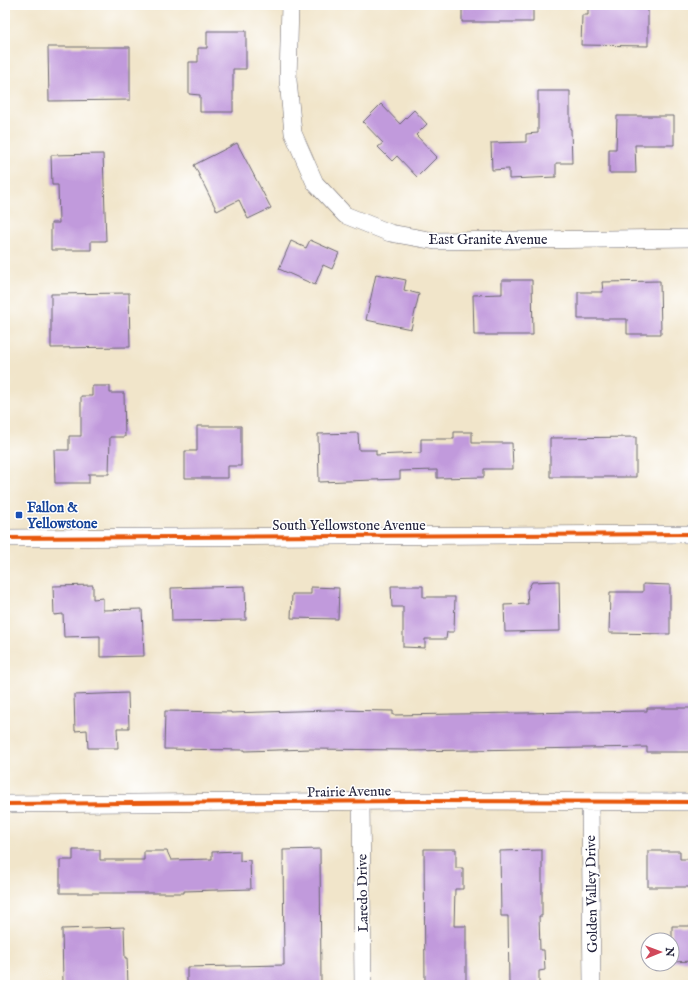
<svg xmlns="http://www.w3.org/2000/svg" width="698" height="990" viewBox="0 0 698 990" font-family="'IM FELL English',serif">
<rect width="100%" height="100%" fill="#fff"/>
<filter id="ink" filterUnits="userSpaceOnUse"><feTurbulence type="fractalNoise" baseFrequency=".025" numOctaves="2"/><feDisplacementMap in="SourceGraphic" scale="8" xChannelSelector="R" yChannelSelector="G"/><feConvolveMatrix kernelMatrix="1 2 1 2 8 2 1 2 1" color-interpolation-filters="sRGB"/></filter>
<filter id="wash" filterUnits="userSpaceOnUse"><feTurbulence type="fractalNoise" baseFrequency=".012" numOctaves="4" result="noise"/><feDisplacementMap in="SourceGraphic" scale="16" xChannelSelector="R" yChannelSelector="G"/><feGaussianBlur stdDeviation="0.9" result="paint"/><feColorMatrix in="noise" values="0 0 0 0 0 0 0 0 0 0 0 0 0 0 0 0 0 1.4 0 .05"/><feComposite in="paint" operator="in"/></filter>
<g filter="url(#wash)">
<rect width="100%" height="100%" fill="#f1e5ca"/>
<g id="blocks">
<!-- building -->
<path fill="#c19adc" d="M462,5h71v17h-71z
M588,5h60v41l-67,-1 1,-30h6z
M207,31h39v38h-13v43h-33v-17l-11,-1v-32h9v-14h9z
M48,47h82v53l-81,1z
M538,91h32v38h1l1,34h-16v14l-47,2v-10l-17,1 -1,-27 35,-1v-8l12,-1z
M381,104l19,20 14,-14 13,14 -11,11 21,22 -20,20 -20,-21 -5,5 -14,-14 5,-4 -20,-21z
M617,116h57v29h-39l1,28h-27v-24h7z
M237,143l34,65 -23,11 -9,-19 -22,11 -23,-46z
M103,154l3,87h-15v9h-40v-27h8l-1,-38h-6l-1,-30z
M310,240l29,13 -7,16 -9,-4 -8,20 -36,-16 12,-28 15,7z
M376,274l30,6 -2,10 15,4 -8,35 -45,-9z
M502,280h30l1,55h-59l-1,-40 29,-1z
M660,281l1,53h-34v-15h-49v-27h25l-1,-10z
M129,293l1,54 -79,1v-54z
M92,386h18v7h14l1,44h-15l-1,37h-20v9h-34l-1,-33h15v-14h12v-40h11z
M197,426h44v40h-13v12h-43v-27h12z
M454,432h18v11h40l1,26h-29v8l-47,1v-8l-37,1v8l-81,3 -1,-48 40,-1 1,17h17v5l45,-2v-14h33z
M636,437v40h-86v-39z
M559,581l1,50 -55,1 -1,-27 24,-1 -1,-13 5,-9z
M643,584l27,1v49l-61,-1 1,-41h33z
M93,585v14l10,-1v12l39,-1 2,47 -44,1v-21l-36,1 -1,-23 -9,1 -1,-29z
M245,586l1,34 -74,1 -1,-33z
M391,586h32v11h32l-1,35h-7l-1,7h-21v9l-22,-1v-40h-11z
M311,587l28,1 -1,31 -47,-1 1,-24h19z
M128,693l1,35h-12l1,20h-30l-1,-18 -12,1 -1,-36z
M647,708h46v44h-46v-5l-238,4 -1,-1 -97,-1 -66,2v-1l-81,-1 1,-38 66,1v1l98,-3 64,1v4l254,-4z
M320,849l1,136h-134v-18l97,-2 -1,-115z
M424,849h32v19h7v21h-8l-1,37h12v59h-41z
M73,850h27v10h44v-9h23l4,9 41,-1v-7l28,-1v10l10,-1 1,29 -67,2v2h-124v-33h13z
M542,850v66h-3l1,34h4l1,20 -6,1v14h-30l-1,-69h-7l-1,-65z
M648,851h32v8h13v28h-45z
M672,926h21v35l-21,1z
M124,927l1,31h2l1,27h-65l-1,-56z"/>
</g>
</g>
<g filter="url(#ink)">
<use href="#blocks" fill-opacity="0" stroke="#6a666d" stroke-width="1"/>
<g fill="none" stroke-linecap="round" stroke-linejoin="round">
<defs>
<path id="minor" d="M290,5l-2,75 5,53 22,50 30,32 45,18 45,8 258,-3
M5,538l688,-4
M361,802l2,183
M590,802l2,183
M5,804l405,-3 283,1"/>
</defs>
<!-- minor casing -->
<use href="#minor" stroke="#6a666d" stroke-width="18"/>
<!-- minor -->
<use href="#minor" stroke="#fff" stroke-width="17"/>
<defs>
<path id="cycleway" d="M5,538l688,-4
M5,804l405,-3 283,1"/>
</defs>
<!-- cycleway casing -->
<use href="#cycleway" stroke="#fff" stroke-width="6"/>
<!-- cycleway -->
<use href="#cycleway" stroke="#e8590c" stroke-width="4"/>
</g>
</g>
<!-- markers -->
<rect fill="#1a4fb4" stroke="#fff" stroke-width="1.5" x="15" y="511" width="8" height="8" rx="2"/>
<g text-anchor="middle" stroke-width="3" stroke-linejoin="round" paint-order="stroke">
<!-- street labels -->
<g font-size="14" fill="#22223b" stroke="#fff">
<text x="488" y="244">East Granite Avenue</text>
<text x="349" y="530">South Yellowstone Avenue</text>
<text transform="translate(349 791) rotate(-1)" y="5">Prairie Avenue</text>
<text transform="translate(362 893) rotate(-91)" y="5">Laredo Drive</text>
<text transform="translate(591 894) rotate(-91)" y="5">Golden Valley Drive</text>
</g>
<!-- transit labels -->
<g font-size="14" font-weight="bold" fill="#164399" stroke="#fff" text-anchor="start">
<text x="27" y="512">Fallon &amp;<tspan x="27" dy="16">Yellowstone</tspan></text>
</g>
</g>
<!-- margin -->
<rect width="698" height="990" fill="none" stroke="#fff" stroke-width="20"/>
<!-- north arrow -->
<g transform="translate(660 952) rotate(89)"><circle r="19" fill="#ffffff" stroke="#a7a7b1"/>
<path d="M0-3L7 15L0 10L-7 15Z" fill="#d1495b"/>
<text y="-6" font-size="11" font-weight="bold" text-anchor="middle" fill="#22223b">N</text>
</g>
</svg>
